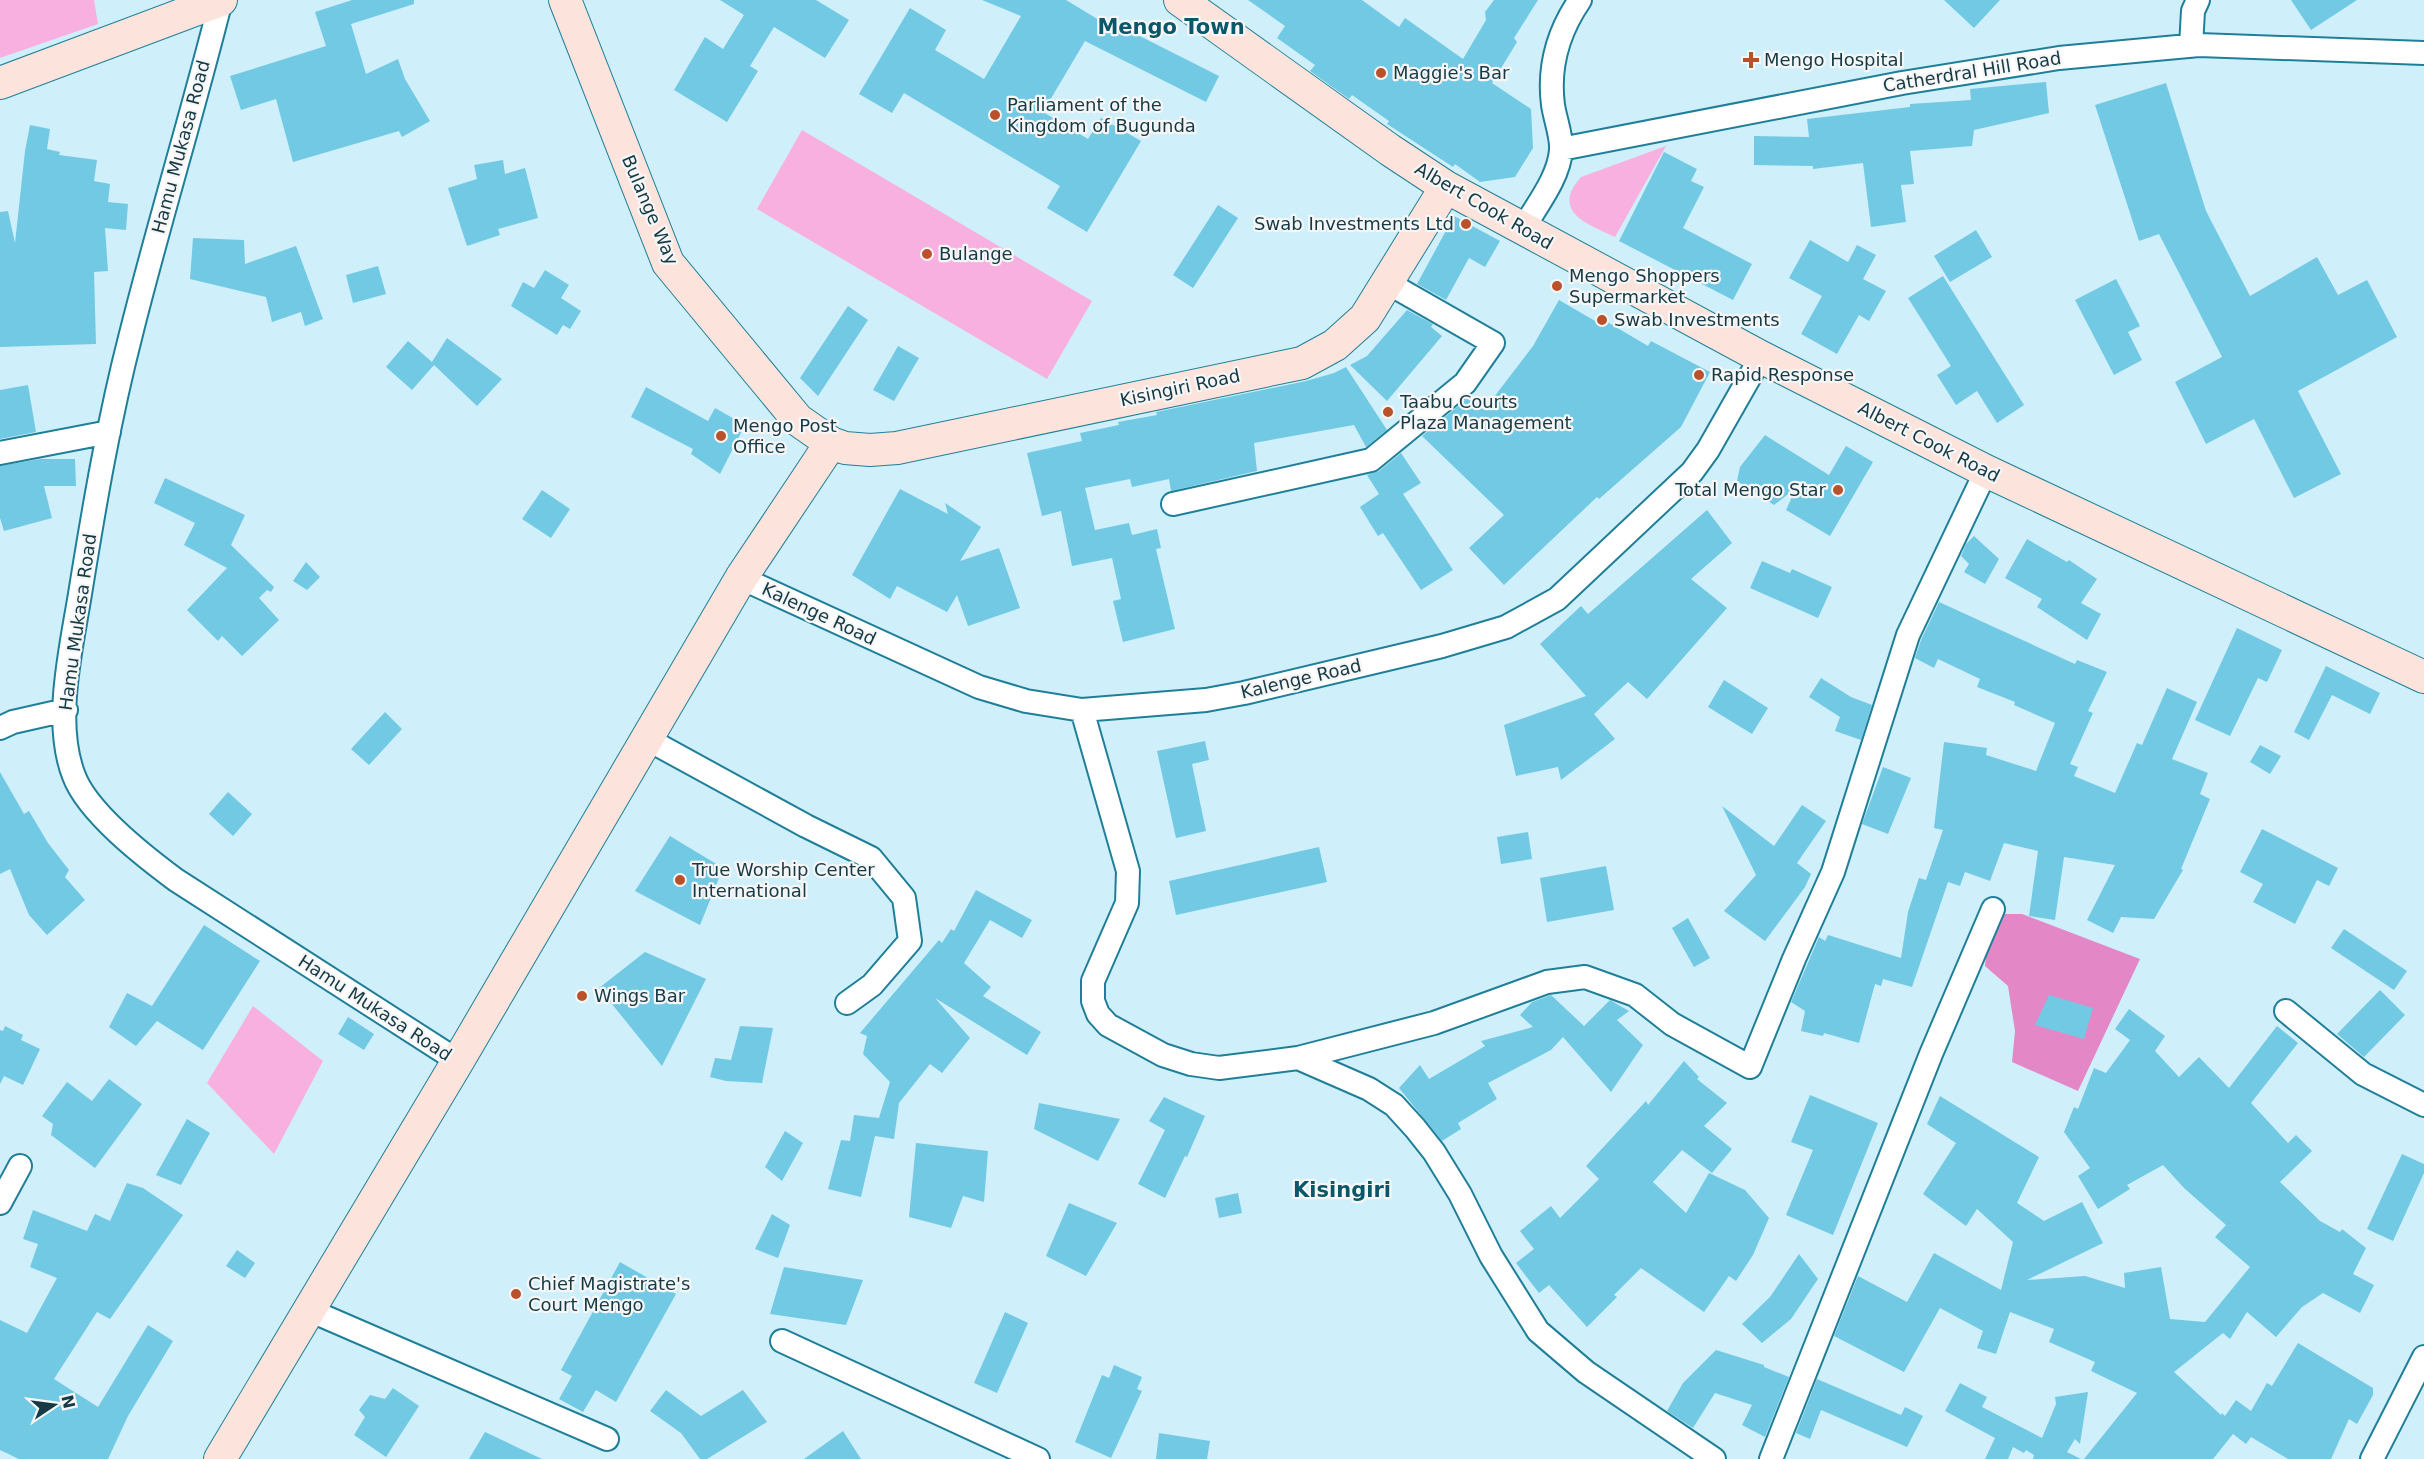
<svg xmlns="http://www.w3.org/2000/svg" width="2424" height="1459" viewBox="0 0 2424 1459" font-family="'DejaVu Sans',sans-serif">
<rect width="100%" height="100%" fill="#cff0fa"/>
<!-- green -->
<path fill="#f8b0e0" d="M0,0h94l4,24 -98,34z
M802,130l290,171 -45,78 -290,-170z
M1666,146l-51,91c-27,-13 -65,-25 -34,-60z
M253,1006l70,55 -49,93 -67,-71z"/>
<!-- forest -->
<path fill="#e387c6" d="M1999,914h23l118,45 -62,132 -66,-29 3,-31 -7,-45 -23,-20 3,-34z"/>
<!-- building -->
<path fill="#72c9e3" d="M352,0h62v4l-63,20 15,50 32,-15 7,20 25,42 -28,16 -3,-6 -106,31 -17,-63 -35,11 -11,-34 96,-30 -11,-34z
M720,0h96l33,20 -24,38 -51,-31 -24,39 8,5 -31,51 -53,-32 31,-53 18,12 21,-34z
M982,0h84l38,23 2,-4 113,57 -13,26 -121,-61 -42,71 45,27 13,-21 40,23 -54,91 -40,-24 13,-22 -156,-93 -12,20 -33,-19 51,-86 36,22 -11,20 49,29 37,-63z
M1248,0h114l37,27 6,-9 58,41 23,-39 -1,-8 9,-12h44l-24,38 3,4 -25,41 39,26 2,39 -18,29 -35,5 -25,-18 -2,3 -66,-43 2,-3 -37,-26 -3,4 -39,-28 5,-6 -38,-27 8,-12z
M1944,0h56l-26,28z
M2291,0h66l-46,30z
M2046,82l3,31 -75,17 -2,16 -62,5 4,33 -13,1 5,37 -35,5 -8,-64 -50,6v-3l-59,-1v-29l55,1 -2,-18 103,-12v-3l61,-4 -1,-11z
M2166,83l40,128 44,85 67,-39 21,38 29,-15 30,57 -99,54 43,83 -47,24 -40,-79 -48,25 -31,-62 47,-25 -63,-123 -20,7 -44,-136z
M30,125l20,4 -3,20 13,3 -1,3 38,5 -3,21 16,3 -2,18 20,2 -2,26 -21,-2 3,43 -14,1 2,72 -96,3v-135l8,-1 7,32 10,-92z
M1664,152l33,17 -6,12 13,6 -21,41 69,36 -19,36 -114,-59z
M503,160l2,14 20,-6 13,50 -40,11 2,6 -33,11 -19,-58 29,-9 -3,-14z
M1218,205l20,13 -45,70 -20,-13z
M1454,216l46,25 -15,26 -16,-9 -23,42 -29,-16z
M1976,230l16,27 -42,25 -16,-26z
M193,238l51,2 1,24 51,-18 27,73 -18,7 -4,-14 -29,10 -6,-25 -76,-18z
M1810,240l38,22 9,-17 19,10 -13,24 23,12 -17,30 -10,-6 -22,39 -36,-20 21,-38 -33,-18z
M378,266l8,28 -33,9 -7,-28z
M545,270l24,15 -8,13 20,13 -11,18 -7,-4 -6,10 -46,-29 12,-24 11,6z
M1943,276l81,129 -27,18 -20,-32 -21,14 -19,-30 14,-9 -43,-68z
M2116,279l24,47 -12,6 14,28 -28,15 -39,-75z
M1559,300l43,25 2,-5 44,26 3,-5 59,31 -29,55 -82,72 -2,-2 -93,88 -35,-37 35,-33 -82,-79 47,-39 15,13 49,-64z
M848,306l20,14 -50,76 -18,-18z
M1407,310l26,14 -2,3 11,9 -55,65 -37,-36 17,-9z
M447,338l55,41 -25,27 -43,-41 -22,25 -26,-23 22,-26 24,21z
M898,346l21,12 -25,43 -21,-11z
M1346,367l41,63 -21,17 -12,-22 -100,18 3,28 -86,20 -2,-12 -37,8 -2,-8 -45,9 10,42 34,-7 3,12 25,-6 4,19 -5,1 19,80 -52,13 -10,-41 8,-2 -9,-41 -40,8 -11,-55 -19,5 -15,-63 55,-12 -2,-8 39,-8 -1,-3 39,-7 -1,-3 150,-31 28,-8z
M28,385l8,47 -36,7v-49z
M646,387l62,34 7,-13 30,17 -25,49 -29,-20 2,-5 -62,-32z
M1765,435l64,40 17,-29 27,16 -43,74 -44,-26 10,-22 -22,17 -37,-24 3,-14z
M1401,453l20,30 -18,11 50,76 -32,20 -38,-57 -5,3 -18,-29 19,-13 -12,-19 12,-4z
M40,459h35l1,27h-32l8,32 -48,13 -4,-13v-52z
M165,478l80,37 -14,30 43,42 -3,5 -4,-2 -8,8 20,22 -37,36 -20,-20 -4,5 -31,-31 40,-42 -43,-23 11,-22 -41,-20z
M900,489l48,25 -3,-11 36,24 -21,34 39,-13 21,60 -52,18 -11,-31 -10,17 -50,-26 -7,13 -38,-24z
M542,490l28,19 -19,29 -29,-19z
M1707,510l25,33 -41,36 36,29 -80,91 -19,-17 -34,32 21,25 -54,41 -3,-13 -42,9 -12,-51 82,-29 -46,-52 41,-38 7,8z
M1974,536l25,23 -14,25 -21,-12 5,-8 -8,-8 5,-12z
M2027,539l40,23 2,-2 28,19 -16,24 20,11 -14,26 -50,-33 5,-8 -37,-21z
M1762,561l28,12 2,-4 40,18 -14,31 -68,-30z
M306,562l14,15 -13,13 -14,-9z
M1939,602l136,62 2,-4 30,12 -19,39 5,2 -23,51 8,3 -4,9 41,17 22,-50 5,2 25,-57 30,14 -25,57 36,14 -8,21 10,5 -29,70 2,1 -29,49 -33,-2 -8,16 -26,-13 28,-55 -51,-8 -9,63 -26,-4 9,-65 -34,-8 -14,38 -25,-9 -5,14 -12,-4 -36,105 -29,-8 -2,7 -6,-2 -16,59 -35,-10 -1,3 -22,-5 4,-20 -14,-9 28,-65 6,4 3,-6 73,23 7,-46 11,-34 7,2 17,-50 -9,-2 10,-86 43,6 -1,7 50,16 19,-48 -41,-18 1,-3 -38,-15 3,-8 -42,-20 -4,9 -19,-10 6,-18z
M2237,628l45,22 -15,32 -9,-4 -28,58 -35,-16z
M2326,666l54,27 -10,21 -38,-19 -23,45 -15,-8z
M1821,678l30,19 21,8 -11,35 -26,-9 5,-14 -31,-20z
M1724,680l44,28 -16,26 -44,-27z
M385,712l17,17 -33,36 -18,-16z
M1205,741l4,19 -17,4 14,67 -30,7 -19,-87z
M2260,745l21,11 -11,18 -20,-12z
M1883,767l28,11 -23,56 -26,-10z
M0,772l24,42 5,-3 19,32 21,27 -4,7 20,23 -38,35 -18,-20 -19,-46 -10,5z
M228,792l24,22 -19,22 -24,-22z
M1802,805l24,16 -29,42 14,11 -6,13 -40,54 -41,-30 32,-36 -34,-69 52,40z
M2262,829l76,39 -9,18 -12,-6 -22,44 -42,-22 10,-18 -23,-12z
M1528,832l4,27 -31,5 -4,-27z
M670,836l53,32 -23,57 -65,-34z
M1319,847l8,35 -151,33 -7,-34z
M1606,866l8,44 -67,12 -7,-44z
M976,890l56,30 -10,18 -32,-18 -26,43 27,24 -8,9 58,36 -14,23 -92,-57 35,40 -28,35 -12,-9 -31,39 -5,36 -19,-3 -14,61 -33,-8 13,-49 9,1 4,-26 25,3 11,-36 -27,-28 4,-18 -7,-3 79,-93 3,3 9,-14 3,2z
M1688,918l22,40 -16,9 -22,-39z
M204,925l56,36 -57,89 -46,-29 -21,25 -27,-19 18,-34 25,13z
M2344,929l63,42 -13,19 -63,-42z
M645,952l61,27 -44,87 -63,-78z
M2380,990l25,25 -41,42 -27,-23z
M1551,995l33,31 26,-26 19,11 -12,9 26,25 -32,47 -48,-55 -12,13 -63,33 9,16 -39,24 3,6 -19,12 -43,-53 21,-23 9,14 56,-33 -4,-5 52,-14 -13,-12 12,-13z
M2049,995l44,13 -9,31 -49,-14z
M2129,1009l36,27 -10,15 24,26 20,-20 30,31 48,-62 21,17 -47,60 37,40 8,-8 16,16 -32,31 40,39 20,11 2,-3 24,19 -13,26 21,11 -14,28 -37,-20 -21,14 -26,30 -29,-25 -17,27 -7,-6 -49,39 47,43 1,-2 3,3 11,-16 15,11 16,-28 5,3 26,-43 75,45v7l-16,29 -8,-5 -18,40h-43l-37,-22 -5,7 -13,-10 -20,25h-129l53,-66 -46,-22 4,-9 -46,-20 5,-13 -44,-17 -14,42 -19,-6 6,-17 -43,-23 -36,64 -70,-36 24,-60 49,26 27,-49 67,37 12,-48 -36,-33 -11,17 -43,-32 33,-51 -29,-19 13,-28 99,61 -22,46 27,18 38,-19 21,41 -76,37 58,-4 40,12 -1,-15 37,-6 9,52 35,3 45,-55 -35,-30 11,-12 -42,-37 -21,-23 -36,20 3,4 -32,20 -20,-33 12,-8 -26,-36 10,-25 4,2 16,-41 12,5 24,-33 -15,-11z
M348,1017l26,17 -10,16 -26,-16z
M5,1026l18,9 -2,5 19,9 -17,36 -19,-9 -4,8v-54l3,1z
M740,1026l33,2 -11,55 -36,-2 -16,-4 5,-19 16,2z
M1684,1061l15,16 -2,2 30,24 -23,23 28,23 -20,24 -30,-23 -29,32 33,31 23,-40 36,17 24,28 -16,37 -17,26 -7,-5 -25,36 -63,-44 -27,27 3,2 -30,30 -38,-42 -10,8 -23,-30 18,-14 -14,-18 31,-25 9,12 39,-39 -13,-13 60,-65 2,4z
M109,1079l33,25 -47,64 -44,-33 2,-11 -11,-8 25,-34 25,19z
M1810,1095l68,28 -45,112 -47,-20 27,-65 -22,-8z
M1164,1097l41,19 -18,41 -2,-1 -20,42 -27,-14 27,-54 -16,-9z
M1039,1103l81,16 -22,42 -64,-32z
M187,1119l23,14 -29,52 -25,-10z
M785,1131l18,12 -21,38 -17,-14z
M916,1143l72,8 -4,51 -21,-6 -12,32 -42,-11z
M2402,1154l22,10v9l-31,68 -26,-12z
M127,1183l16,5 40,27 -73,104 -13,-7 -43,67 44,28 50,-82 25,16 -45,75 -20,43h-89l-19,-9v-130l27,13 30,-55 -27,-11 8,-23 -15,-5 10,-29 54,21 8,-17 15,7z
M1238,1193l4,20 -23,5 -4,-20z
M1069,1203l48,20 -31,53 -40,-20z
M772,1214l18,11 -12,33 -23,-9z
M237,1250l18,13 -10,15 -19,-12z
M1799,1254l19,25 -27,40 -29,24 -20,-19 28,-27z
M620,1262l56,32 -60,108 -20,-12 -13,22 -24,-13 13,-23 -11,-6z
M784,1267l79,13 -17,45 -76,-11z
M1005,1312l23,11 -31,70 -23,-10z
M1716,1350l48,15v2l25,10 -24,60 -23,-12 10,-20 -37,-12 -22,35 -26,-17 16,-28z
M1114,1365l28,12 -5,12 5,2 -31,67 -36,-16 27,-67 7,3z
M1817,1379l84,36 4,-8 18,9 -16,31 -86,-37 -11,29 -14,-6z
M1960,1383l27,14 -5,10 60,31 14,-34 -1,-7 33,-5 -8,52 -5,-5 -8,13 14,7h-48l1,-4 -8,-5 -2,3 -11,-6 -5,12h-23l10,-21 -50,-27z
M393,1388l26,18 -33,51 -32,-22 11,-18 -6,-7 11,-15 15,4z
M666,1390l35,26 42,-26 24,32 -60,37h-7l-19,-26 -31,-22z
M843,1431l18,28h-57z
M485,1432l57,27h-73z
M1159,1433l51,8 -3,18h-51z"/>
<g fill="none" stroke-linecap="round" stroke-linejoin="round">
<defs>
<path id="minor" d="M221,0c-28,112 -62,222 -90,334 -22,85 -37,173 -51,260 -9,55 -27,129 -6,182 14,37 71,81 102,104l282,181
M2191,46l2,-35 5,-11
M1561,149l341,-66 157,-25 140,-13 225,8
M1523,229c13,-23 36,-51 38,-79 1,-14 -6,-31 -8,-45 -5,-39 5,-73 27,-105
M0,453l109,-21
M1173,504l198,-44 94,-77 28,-40 -105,-60
M741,578l238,109 47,14 56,9 124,-10 38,-7 198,-47 64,-19 51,-28 135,-127 16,-22 53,-93
M1082,710l46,161 -1,32 -34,78v20l5,13 10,11 55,30 28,9 28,4 79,-10 71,31 25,16 21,23 19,24 26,42 31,62 47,75 48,41 128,87
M0,728l13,-6 53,-12
M647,739l159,87 65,32 33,40 6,43 -38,44 -25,18
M2286,1011l77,63 61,31
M1298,1058l136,-35 113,-41 38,-5 50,18 37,29 78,43 44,-108 39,-87 75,-237 78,-164
M0,1203l20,-37
M309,1310l298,129
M782,1341l256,118
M1771,1459l160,-405 62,-145
M2372,1459l52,-102"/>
<path id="secondary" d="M565,0l103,263 130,157 33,23 14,5 25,2 27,-2 405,-85 33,-18 30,-27 81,-131
M1180,0l210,150 56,37 315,170 225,114 438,206
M0,83l221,-83
M220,1459l238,-398 283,-483 90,-135"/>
</defs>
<!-- minor casing -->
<use href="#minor" stroke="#207f98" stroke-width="26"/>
<!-- secondary casing -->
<use href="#secondary" stroke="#207f98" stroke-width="34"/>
<!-- minor -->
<use href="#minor" stroke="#fff" stroke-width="22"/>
<!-- secondary -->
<use href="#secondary" stroke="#fce3db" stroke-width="32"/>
</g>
<!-- markers -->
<g fill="#b9512b" stroke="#f6f6f6" stroke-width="2">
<path d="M1748 51h6v6h6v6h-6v6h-6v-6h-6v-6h6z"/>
<circle cx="1381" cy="73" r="6"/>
<circle cx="995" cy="115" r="6"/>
<circle cx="1466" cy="224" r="6"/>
<circle cx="927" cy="254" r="6"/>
<circle cx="1557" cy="286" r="6"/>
<circle cx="1602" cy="320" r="6"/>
<circle cx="1699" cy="375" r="6"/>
<circle cx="1388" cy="412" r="6"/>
<circle cx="721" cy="436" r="6"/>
<circle cx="1838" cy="490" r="6"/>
<circle cx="680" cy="880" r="6"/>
<circle cx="582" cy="996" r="6"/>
<circle cx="516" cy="1294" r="6"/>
</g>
<g text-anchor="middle" stroke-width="4.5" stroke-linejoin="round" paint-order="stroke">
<!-- poi labels -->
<g font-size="18" fill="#153a45" stroke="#f6f6f6" text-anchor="start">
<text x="1764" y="66">Mengo Hospital</text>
<text x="1393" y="79">Maggie's Bar</text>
<text x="1007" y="111">Parliament of the<tspan x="1007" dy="21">Kingdom of Bugunda</tspan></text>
<text x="1454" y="230" text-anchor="end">Swab Investments Ltd</text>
<text x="939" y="260">Bulange</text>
<text x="1569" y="282">Mengo Shoppers<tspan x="1569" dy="21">Supermarket</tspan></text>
<text x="1614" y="326">Swab Investments</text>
<text x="1711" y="381">Rapid Response</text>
<text x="1400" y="408">Taabu Courts<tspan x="1400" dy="21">Plaza Management</tspan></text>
<text x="733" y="432">Mengo Post<tspan x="733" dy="21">Office</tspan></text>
<text x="1826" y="496" text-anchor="end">Total Mengo Star</text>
<text x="692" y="876">True Worship Center<tspan x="692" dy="21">International</tspan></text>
<text x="594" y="1002">Wings Bar</text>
<text x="528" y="1290">Chief Magistrate's<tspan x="528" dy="21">Court Mengo</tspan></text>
</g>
<!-- street labels -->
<g font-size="18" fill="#153a45" stroke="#f6f6f6">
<text transform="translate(1972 72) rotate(-9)" y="6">Catherdral Hill Road</text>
<text transform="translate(181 147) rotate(-75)" y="6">Hamu Mukasa Road</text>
<text transform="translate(1484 206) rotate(30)" y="6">Albert Cook Road</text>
<text transform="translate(650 210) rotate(67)" y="6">Bulange Way</text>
<text transform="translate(1180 388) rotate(-12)" y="6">Kisingiri Road</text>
<text transform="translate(1929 442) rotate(27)" y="6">Albert Cook Road</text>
<text transform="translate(819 614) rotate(25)" y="6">Kalenge Road</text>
<text transform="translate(78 622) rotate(-82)" y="6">Hamu Mukasa Road</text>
<text transform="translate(1301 679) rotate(-13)" y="6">Kalenge Road</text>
<text transform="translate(375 1008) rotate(33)" y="6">Hamu Mukasa Road</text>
</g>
<!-- quarter labels -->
<g font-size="21" font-weight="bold" fill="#0b576a" stroke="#f6f6f6">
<text x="1171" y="34">Mengo Town</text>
<text x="1342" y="1197">Kisingiri</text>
</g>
</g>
<!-- north arrow -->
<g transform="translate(54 1405) rotate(77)" stroke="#f6f6f6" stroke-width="4.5" paint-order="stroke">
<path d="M0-4.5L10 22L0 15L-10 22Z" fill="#153a45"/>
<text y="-9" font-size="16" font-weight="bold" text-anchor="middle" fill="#153a45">N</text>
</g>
</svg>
